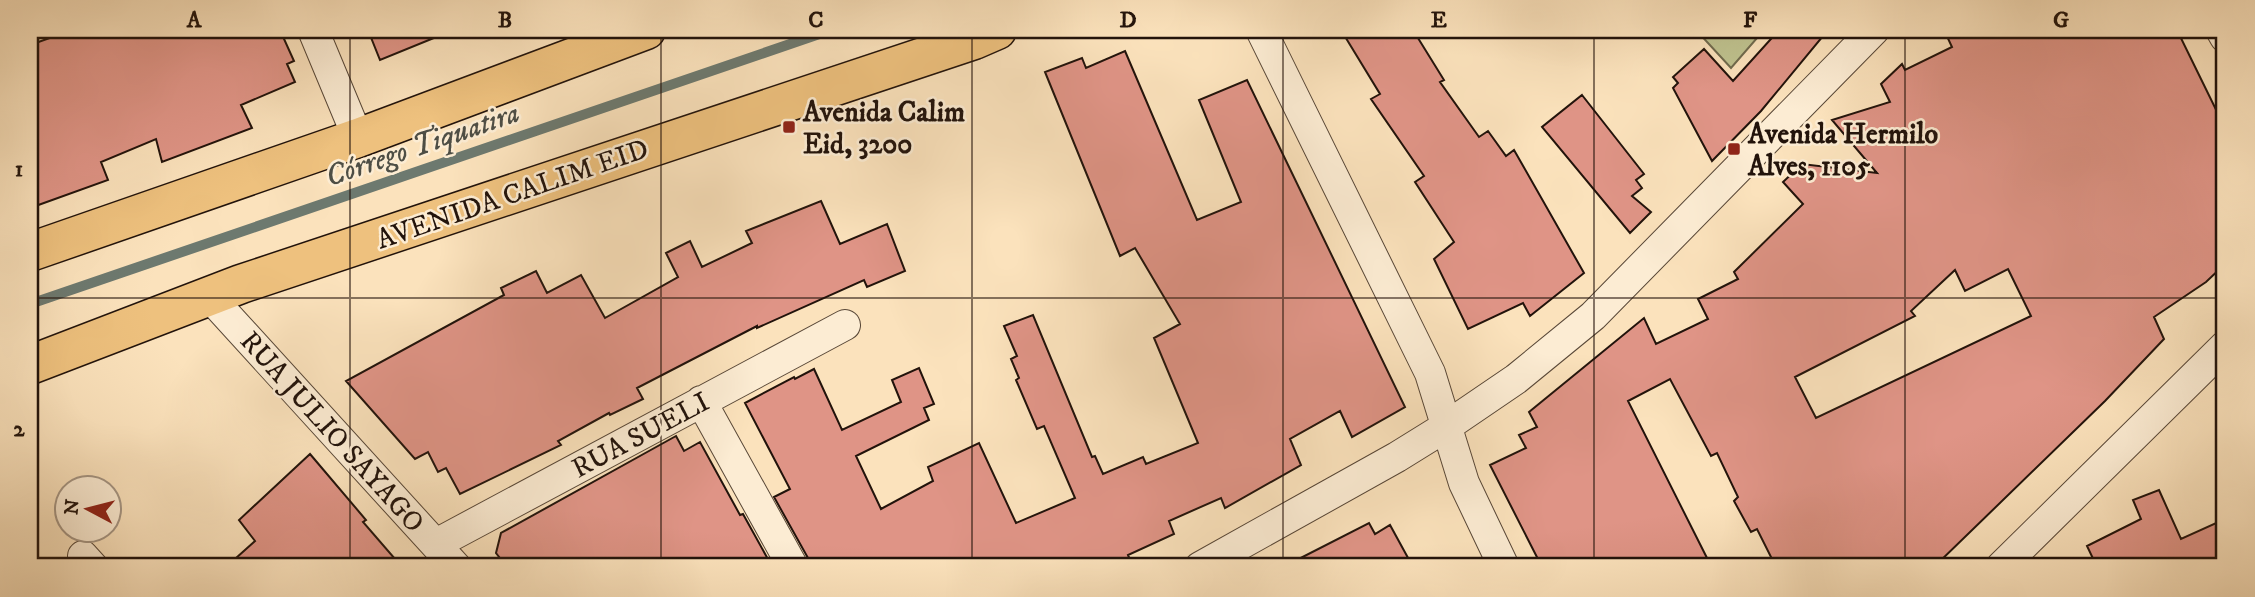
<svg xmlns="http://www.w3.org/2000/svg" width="2255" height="597" viewBox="0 0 2255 597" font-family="'IM FELL DW Pica',serif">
<rect width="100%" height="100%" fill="#fbe2bc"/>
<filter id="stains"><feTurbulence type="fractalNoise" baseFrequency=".00286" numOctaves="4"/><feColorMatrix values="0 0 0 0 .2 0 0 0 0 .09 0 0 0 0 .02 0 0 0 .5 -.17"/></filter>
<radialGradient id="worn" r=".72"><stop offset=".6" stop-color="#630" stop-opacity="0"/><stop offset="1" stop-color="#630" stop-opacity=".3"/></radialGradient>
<!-- green -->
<path fill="#bfc390" stroke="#706b4e" stroke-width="2" d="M1696,30h68l-33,38z"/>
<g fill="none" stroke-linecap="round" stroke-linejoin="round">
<!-- stream -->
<path stroke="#6d796f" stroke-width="10" d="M30,304l801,-274"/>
</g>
<!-- building -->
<path fill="#df9486" stroke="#22130b" stroke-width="2" fill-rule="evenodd" d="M72,30h208l14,31 -7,3 8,18 -54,23 11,23 -90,34 -6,-23 -55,23 7,18 -78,28v-163z
M368,30h83v1l-71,29z
M1341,30h72l31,50 -4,2 39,55 9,-6 18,25 8,-6 70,123 -54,43 -7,-13 -55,26 -34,-70 20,-17 -39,-60 9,-6 -53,-77 9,-5z
M1779,30h49l-67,81 -49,50 -39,-73 5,-5 -5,-6 31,-28 29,32z
M1944,30h233l48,98v136l-19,18 -52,35 10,22 -59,62 -171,166h-158l-19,-38 -6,3 -17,-31 4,-4 -21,-44 -6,3 -41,-77 -42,22 79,157 -13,9h-152l-52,-102 36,-17 -7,-13 18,-8 -8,-15 115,-94 12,26 52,-25 -10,-20 40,-20 -4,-7 69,-68 -20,-22 19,-18 75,9 -45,-53 58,-18 -9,-18 21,-20 3,6 47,-23zM2008,269l23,47 -215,102 -21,-41 120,-61 -4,-5 44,-41 10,21z
M1125,51l72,169 44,-18 -42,-102 48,-20 158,327 -53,30 -12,-26 -50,28 11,26 -76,43 -4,-10 -52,23 5,13 -46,21 5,12h-320l-39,-70 16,-8 -45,-86 49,-26 1,2 19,-10 28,61 59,-28 -9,-22 27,-12 15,36 -10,4 5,12 -73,36 25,53 52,-28 -5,-14 51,-24 37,80 59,-25 -31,-72 -7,3 -21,-49 3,-2 -8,-19 6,-3 -13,-30 29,-11 59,142 3,-1 8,18 40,-17 3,7 52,-21 -44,-105 26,-14 -45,-76 -15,8 -75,-184 37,-14 4,10z
M1582,95l62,79 -8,6 6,8 -10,8 19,16 -21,21 -88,-106z
M821,201l19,43 47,-20 18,47 -38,16 -3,-7 -107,48v-2l-120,62 6,11 -33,16 -1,-2 -51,28 3,4 -101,49 -14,-26 -8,4 -10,-20 -13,7 -69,-78 158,-86 -3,-7 35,-17 11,22 34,-18 24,43 73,-41 -12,-24 24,-12 12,26 50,-24 -6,-12z
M676,436l8,15 16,-9 40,73 3,-1 26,47 -12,6h-250l-11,-14 5,-20z
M310,454l56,66 -3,2 39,45h-176l29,-26 -16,-21z
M2159,490l22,49 44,-20v48h-128l-10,-21 54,-27 -8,-19z
M1369,523l6,11 15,-9 23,42h-130z"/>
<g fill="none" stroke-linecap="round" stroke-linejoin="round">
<defs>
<path id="minor" d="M313,30l45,108
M1261,30l169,343 34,110 40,84
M2221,30l4,7
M209,296l247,271
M701,401l92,166
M436,544l409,-219
M83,556l10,11
M1200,567l197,-110 50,-31 69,-47 77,-63 281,-286
M2001,567l224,-221"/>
<path id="primary" d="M30,252l328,-114 288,-108
M30,365l211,-81 733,-244 23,-10"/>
</defs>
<!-- minor casing -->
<use href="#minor" stroke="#584737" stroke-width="32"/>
<!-- primary casing -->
<use href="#primary" stroke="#22130b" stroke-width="41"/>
<!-- minor -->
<use href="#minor" stroke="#fcecd3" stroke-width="30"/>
<!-- primary -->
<use href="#primary" stroke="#eec17e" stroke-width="38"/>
</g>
<!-- grid -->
<path fill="none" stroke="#22130b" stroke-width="2" stroke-opacity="0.55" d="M350,30v537M661,30v537M972,30v537M1283,30v537M1594,30v537M1905,30v537M30,298h2195"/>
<!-- markers -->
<g fill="#8f2418" stroke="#fcecd3" stroke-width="2.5">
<rect x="782" y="120" width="14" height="14" rx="3.5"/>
<rect x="1727" y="142" width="14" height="14" rx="3.5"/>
</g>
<g text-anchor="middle" stroke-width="5" stroke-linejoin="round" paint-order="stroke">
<!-- poi labels -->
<g font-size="28" font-weight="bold" fill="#22130b" stroke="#fcecd3" text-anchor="start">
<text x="803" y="121">Avenida Calim<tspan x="803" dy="32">Eid, 3200</tspan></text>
<text x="1748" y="143">Avenida Hermilo<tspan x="1748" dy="32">Alves, 1105</tspan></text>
</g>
<!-- street labels -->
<g font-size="28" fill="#22130b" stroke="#fcecd3">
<text transform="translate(512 193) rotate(-19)" y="10">AVENIDA CALIM EID</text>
<text transform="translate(333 431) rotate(48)" y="10">RUA JULIO SAYAGO</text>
<text transform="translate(640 434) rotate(-28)" y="10">RUA SUELI</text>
</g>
<!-- water labels -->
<g font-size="30" font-style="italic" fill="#4e4e45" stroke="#fcecd3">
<text transform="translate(422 144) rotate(-19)" y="10">Córrego Tiquatira</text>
</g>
</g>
<!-- margin -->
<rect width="2255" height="597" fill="none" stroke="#fbe2bc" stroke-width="77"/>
<!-- north arrow -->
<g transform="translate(88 509) rotate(277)"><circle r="33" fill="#fcecd3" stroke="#a59583" stroke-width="2"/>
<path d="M0-5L12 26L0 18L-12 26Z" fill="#8f2418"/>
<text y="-10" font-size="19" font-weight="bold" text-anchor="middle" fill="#22130b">N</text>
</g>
<rect x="38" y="38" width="2178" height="520" fill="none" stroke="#22130b" stroke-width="2.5"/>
<g font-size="23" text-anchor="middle" font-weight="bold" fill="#22130b">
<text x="194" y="27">A</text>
<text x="505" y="27">B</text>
<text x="816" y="27">C</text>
<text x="1128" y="27">D</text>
<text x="1439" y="27">E</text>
<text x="1750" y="27">F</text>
<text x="2061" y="27">G</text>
<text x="19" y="176">1</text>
<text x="19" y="436">2</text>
</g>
<rect width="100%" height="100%" filter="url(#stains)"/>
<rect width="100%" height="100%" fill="url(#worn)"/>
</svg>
